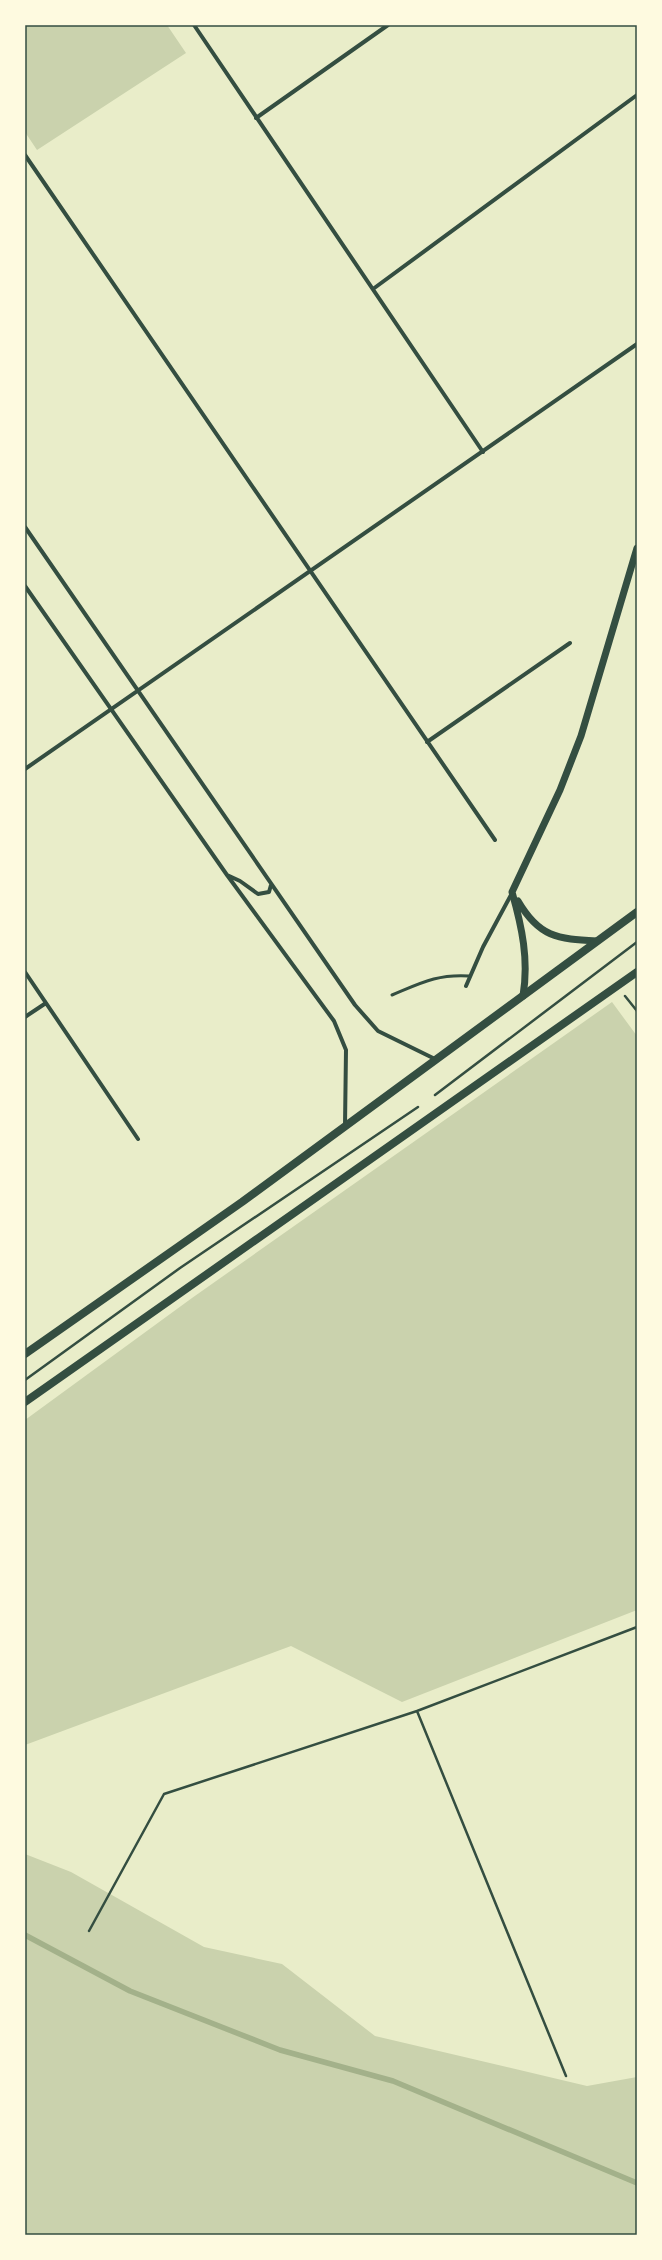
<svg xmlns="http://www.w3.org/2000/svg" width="662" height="2260" viewBox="0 0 662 2260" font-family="Overpass,sans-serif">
<rect width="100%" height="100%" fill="#e9edc9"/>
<!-- green -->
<path fill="#cad2ad" d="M25,25h142l19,28 -149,97 -12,-18z
M612,1002l25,34v574l-235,92 -111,-56 -266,99v-325l167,-122z
M25,1854l46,18 133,75 78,17 93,72 212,50 50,-9v158h-612z"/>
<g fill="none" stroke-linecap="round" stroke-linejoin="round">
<!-- stream -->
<path stroke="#a3b18a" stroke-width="5.5" d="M25,1935l105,56 150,59 113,31 244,102"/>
<!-- path -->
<path stroke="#344e41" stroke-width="2.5" d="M625,996l12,15
M435,1095l202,-153
M25,1380l155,-112 238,-161
M417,1711l149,365
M89,1931l75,-137 253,-83 220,-84"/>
<!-- service -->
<path stroke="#344e41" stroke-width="3" d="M392,995c29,-12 45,-21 77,-19"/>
<!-- minor -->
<path stroke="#344e41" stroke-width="4" d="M194,25l289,427
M256,118l132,-93
M25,155l470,685
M373,289l264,-194
M25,527l330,478 23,26 57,28
M25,586l202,289 107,146 12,29 -1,75
M427,742l143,-99
M25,769l612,-425
M227,875l13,6 18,13 11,-2 2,-7
M25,972l113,167
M466,986l17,-39 29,-54
M25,1017l21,-14"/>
<!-- tertiary -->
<path stroke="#344e41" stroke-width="7" d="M518,901c21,36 39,38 79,40
M523,996c6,-36 -1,-69 -11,-104l48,-102 21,-54 56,-188"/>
<!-- secondary -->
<path stroke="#344e41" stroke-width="8" d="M25,1354l217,-152 395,-290
M25,1402l612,-430"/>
</g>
<!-- border -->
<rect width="662" height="2260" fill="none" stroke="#fefae0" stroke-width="52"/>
<rect x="26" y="26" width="610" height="2208" fill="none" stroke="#344e41" stroke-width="1.5"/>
</svg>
